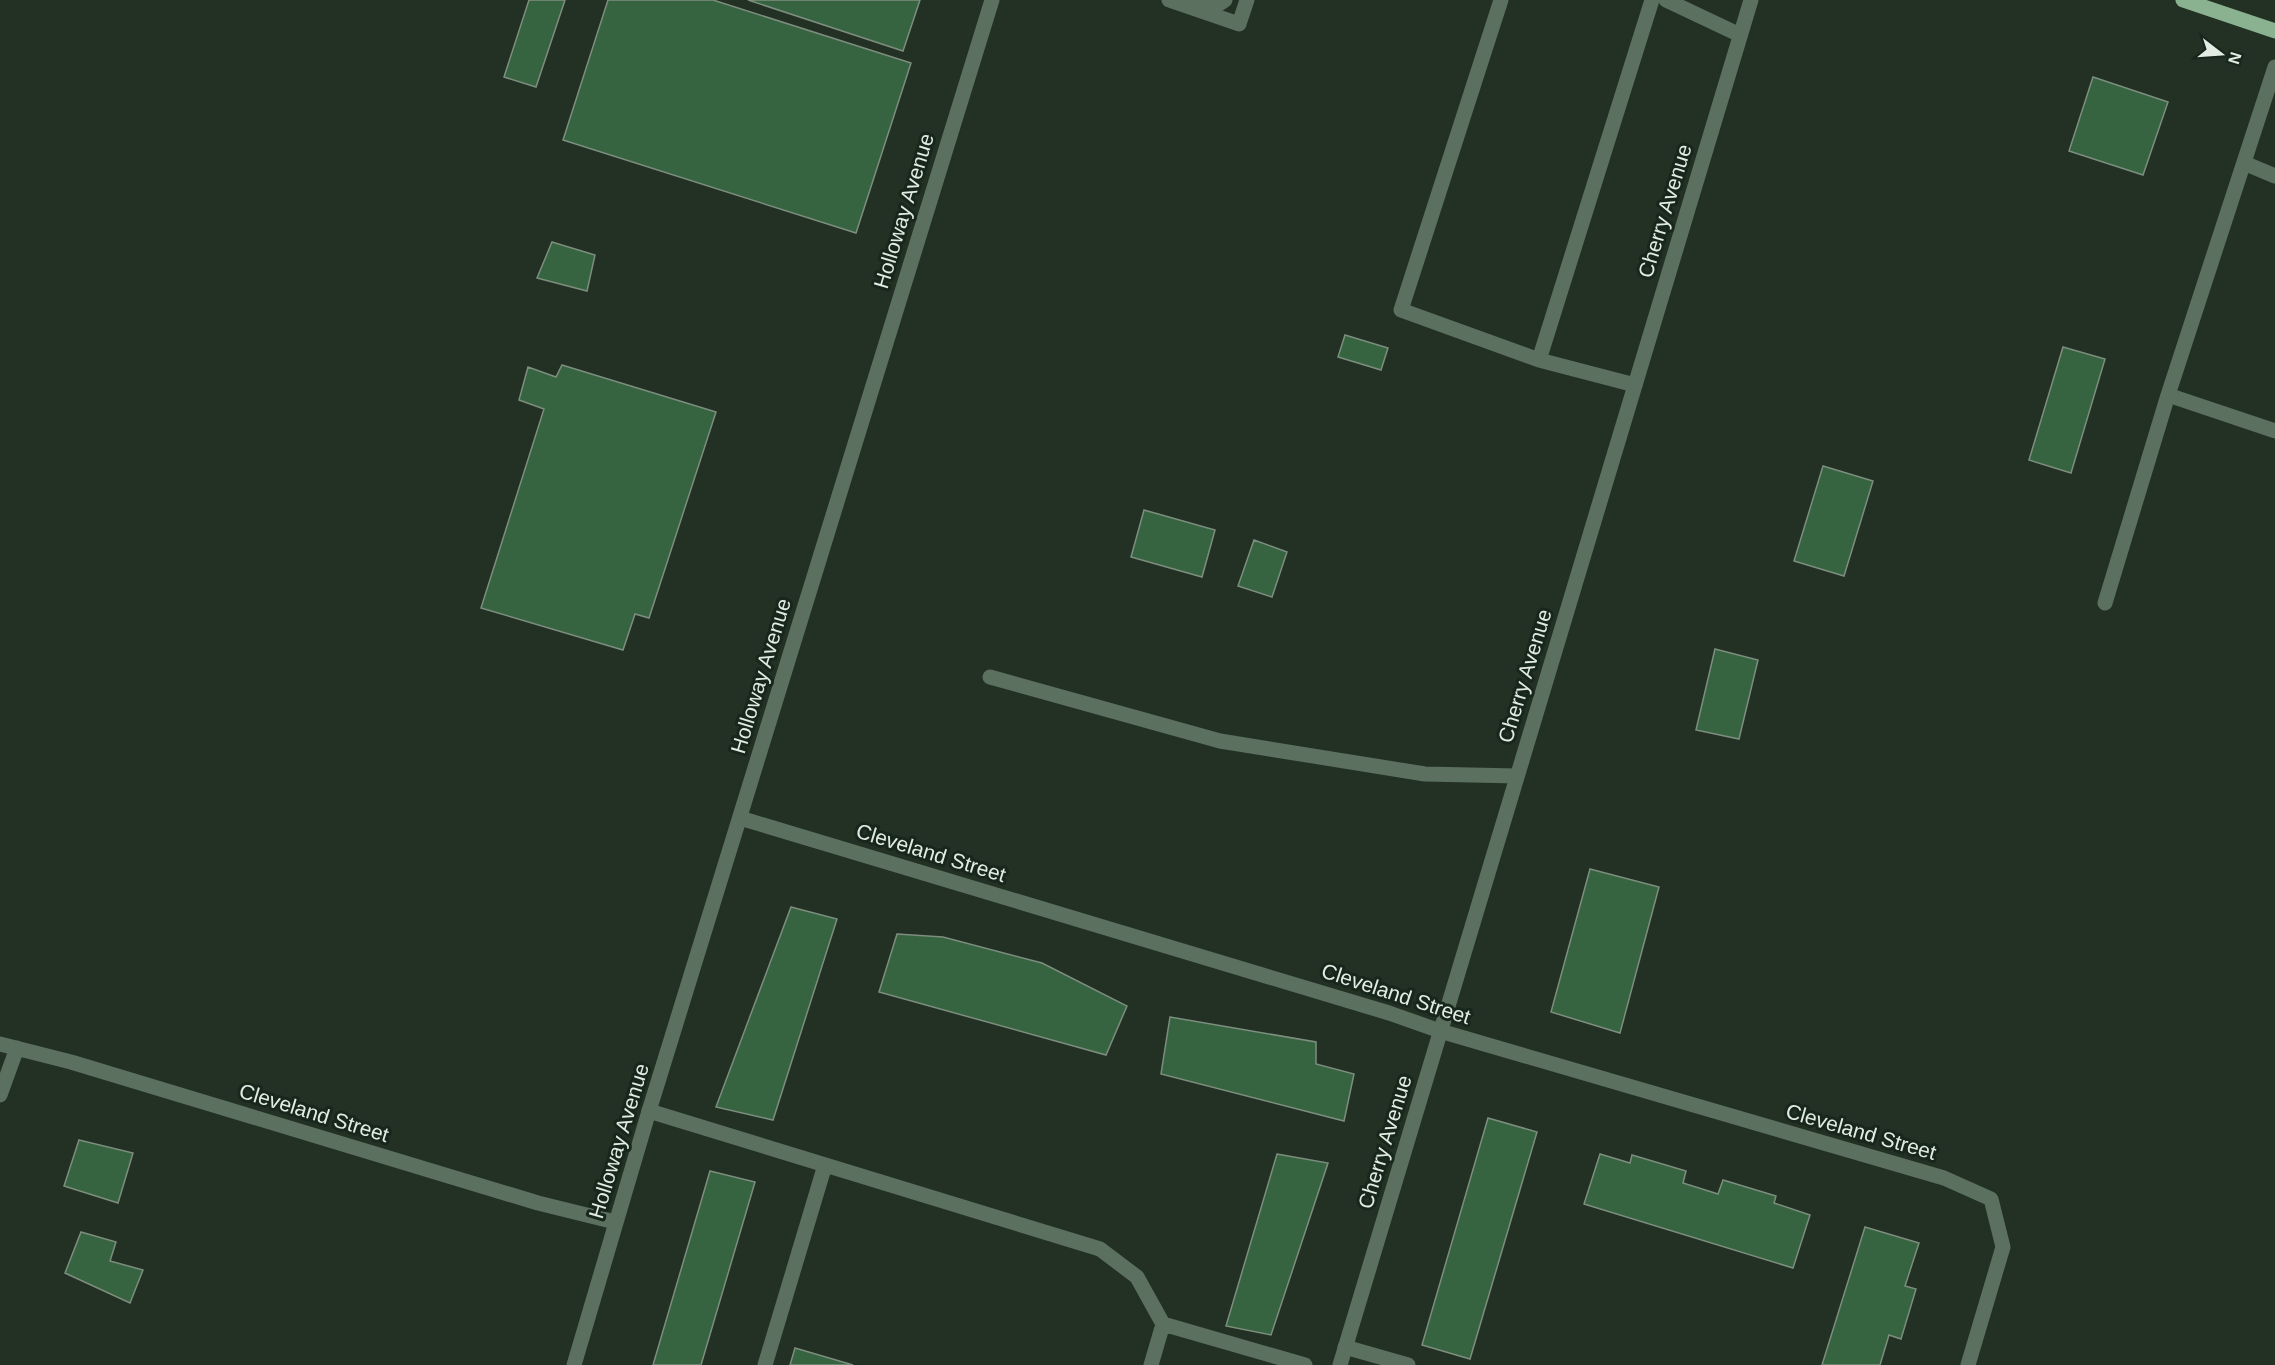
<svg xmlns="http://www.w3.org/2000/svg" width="2275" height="1365" viewBox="0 0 2275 1365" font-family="Arial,sans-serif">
<rect width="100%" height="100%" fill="#223124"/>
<!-- building -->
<path fill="#366340" stroke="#7d8e7f" stroke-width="1.5" d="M529,0h36l-29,87 -32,-10z
M608,0h105l198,63 -55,170 -293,-93z
M748,0h172l-17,51z
M2093,77l75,25 -25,73 -74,-24z
M552,242l43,13 -8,36 -50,-13z
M1345,335l43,13 -7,22 -43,-13z
M2063,347l42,12 -34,114 -42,-13z
M562,365l154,47 -67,206 -14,-4 -12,36 -142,-42 63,-199 -25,-9 9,-33 28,10z
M1823,466l50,15 -29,95 -50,-15z
M1144,510l71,20 -13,47 -71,-20z
M1254,540l33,12 -15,45 -34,-11z
M1715,649l43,11 -19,79 -43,-9z
M1590,869l69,18 -39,146 -69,-21z
M791,907l46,12 -64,201 -57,-13z
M897,934l46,3 99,26 85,43 -21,49 -227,-63z
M1170,1017l146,25v22l38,10 -10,47 -183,-47z
M1488,1118l49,14 -67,227 -48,-14z
M79,1140l54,13 -15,50 -54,-17z
M1277,1154l51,9 -57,172 -45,-9z
M1600,1154l30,9 2,-8 54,16 -3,12 35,11 5,-14 53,16 -2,7 36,12 -17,53 -209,-64z
M710,1171l45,11 -54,183h-48z
M1865,1227l54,16 -14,43 11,3 -15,50 -12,-4 -9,30h-58z
M81,1232l35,10 -6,19 33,9 -13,33 -65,-30z
M795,1348l58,17h-63z"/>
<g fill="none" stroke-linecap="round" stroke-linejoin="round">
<!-- service -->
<path stroke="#5c705f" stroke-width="15" d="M1169,0l70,24 8,-24
M1199,0l20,4 6,-4
M1501,0l-100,310 138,50
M1666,0l74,35
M2275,67l-107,328 107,36
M2244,163l31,13
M1635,385l-96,-25 113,-360
M2105,603l63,-208
M990,677l230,64 205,33 92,2
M649,1111l451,138 37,28 26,47 142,41
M1345,1347l63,18
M765,1365l60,-200
M1151,1365l12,-41"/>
<!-- minor -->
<path stroke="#5c705f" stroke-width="15" d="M740,818l649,195 51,18 504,147 47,21 12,48 -35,118
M0,1044l71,18 467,141 77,19
M0,1095l17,-47
M574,1365l75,-254 343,-1111
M1340,1365l411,-1365"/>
<!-- primary -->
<path stroke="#8ab290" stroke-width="15" d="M2183,0l92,31"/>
</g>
<g text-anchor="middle" stroke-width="6" stroke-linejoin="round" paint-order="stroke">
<!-- street labels -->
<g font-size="21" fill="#e3ece4" stroke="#18271b">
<text transform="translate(904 211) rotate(-73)" y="7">Holloway Avenue</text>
<text transform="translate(1665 211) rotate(-73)" y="7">Cherry Avenue</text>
<text transform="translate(761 676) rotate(-73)" y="7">Holloway Avenue</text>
<text transform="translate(1525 676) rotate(-73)" y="7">Cherry Avenue</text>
<text transform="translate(931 853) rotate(17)" y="7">Cleveland Street</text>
<text transform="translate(1396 994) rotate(18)" y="7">Cleveland Street</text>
<text transform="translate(314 1113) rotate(17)" y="7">Cleveland Street</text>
<text transform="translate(1861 1132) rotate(16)" y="7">Cleveland Street</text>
<text transform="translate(619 1141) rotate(-73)" y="7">Holloway Avenue</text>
<text transform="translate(1385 1142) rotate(-73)" y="7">Cherry Avenue</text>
</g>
</g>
<!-- north arrow -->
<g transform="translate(2221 54) rotate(107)" stroke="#18271b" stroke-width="4.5" paint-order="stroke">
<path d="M0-4.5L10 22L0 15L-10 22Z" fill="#e3ece4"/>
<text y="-9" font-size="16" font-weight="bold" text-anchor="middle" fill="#e3ece4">N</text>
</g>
</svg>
